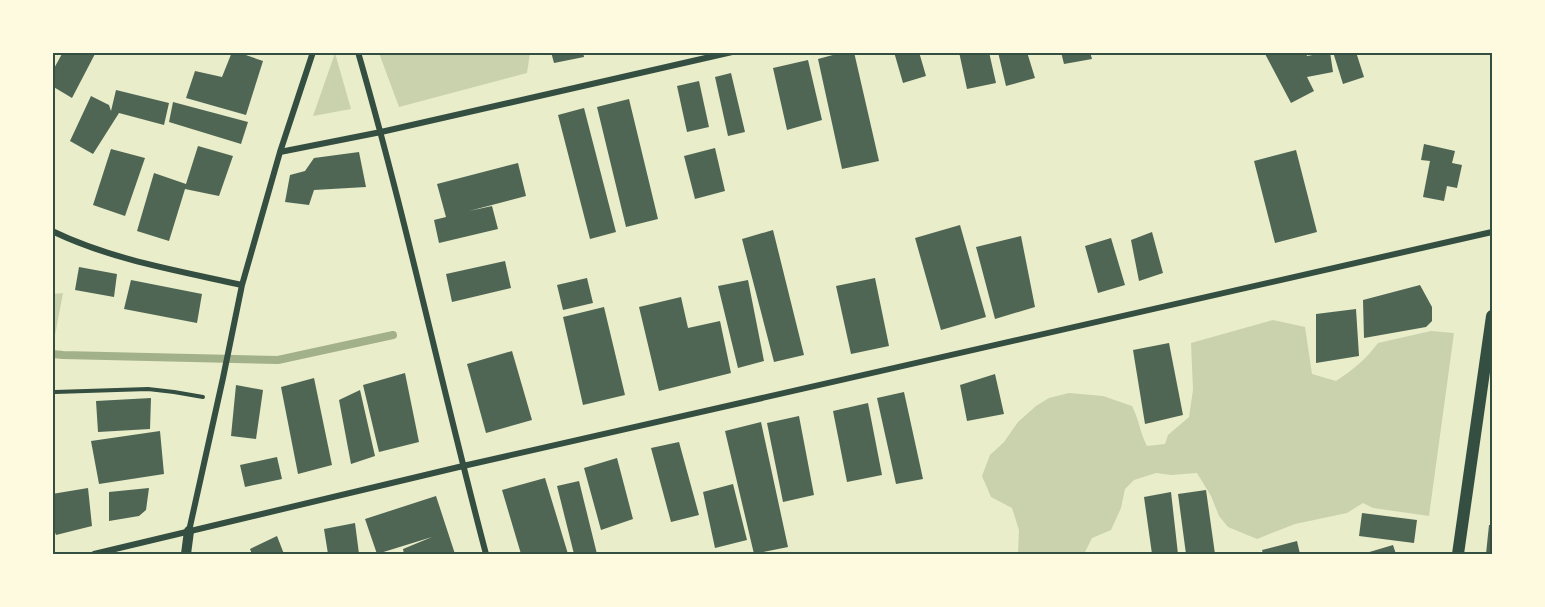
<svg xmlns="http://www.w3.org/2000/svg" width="1545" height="607" viewBox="0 0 1545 607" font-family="'Archivo Narrow',sans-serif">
<rect width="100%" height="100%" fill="#e9edc9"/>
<!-- green -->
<path fill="#cad2ad" d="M335,53l16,56 -38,7z
M379,53v-1l151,1 -3,20 -128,34z
M63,293l-10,53v-52z
M1273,320l32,7 7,47 24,7c17,-11 30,-22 42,-38l53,-12 23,2 -25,183 -56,-8 -10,-5 -16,10 -52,11 -38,15 -29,-12 -9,-11 -8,-20 -14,-23 -26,2 -15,-2 -22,7 -9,9 -4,19 -10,22 -19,8 -8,16h-44l-22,-2 1,-22 -7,-22 -21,-11 -9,-21 8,-21 14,-13 14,-20 18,-16 13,-8 20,-5 34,3 29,10c7,13 8,27 15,40l18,-2 3,-9 21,-18 4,-27 -2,-47z"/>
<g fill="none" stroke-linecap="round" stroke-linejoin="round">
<!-- stream -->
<path stroke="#a3b18a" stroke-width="8" d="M52,354l11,1 215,5 115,-25"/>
</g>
<!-- building -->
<path fill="#4f6655" d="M63,52h33l-24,46 -20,-12v-14z
M232,52h5l26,9 -17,54 -60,-17 9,-27 27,6z
M551,52h32l1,5 -30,6z
M844,52h10l25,109 -37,8 -24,-110z
M894,52h25l7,24 -23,7z
M959,52h30l7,31 -29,6z
M998,52h29l8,26 -29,8z
M1061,52h29l2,7 -28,5z
M1264,52h42l1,4 23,-4 3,20 -26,5 7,14 -23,12z
M1333,52h23l8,25 -21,7z
M808,60l14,60 -35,10 -14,-62z
M731,73l14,59 -17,4 -13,-59z
M699,81l10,46 -22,5 -10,-46z
M116,90l53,13 -5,22 -45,-12 -26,41 -23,-13 21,-45 18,9 2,6z
M629,99l29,120 -32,8 -29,-120z
M173,102l75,20 -7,22 -72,-22z
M584,108l32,124 -26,7 -32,-124z
M1424,144l31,7 -3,12 10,2 -5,23 -10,-2 -3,15 -21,-4 7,-36 -9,-1z
M198,146l35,10 -14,40 -34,-7 -16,52 -32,-10 17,-58 32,11z
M715,148l10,43 -30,8 -11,-43z
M111,149l34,9 -20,58 -32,-11z
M1296,150l21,82 -42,11 -21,-82z
M359,152l7,35 -52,3 -5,15 -24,-3 5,-27 15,-4 9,-13z
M518,163l8,33 -57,15 23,-5 6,23 -59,14 -5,-23 12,-3 -9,-33z
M960,225l26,92 -45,13 -26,-92z
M773,230l31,125 -30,7 -32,-123z
M1152,232l11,41 -24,8 -8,-41z
M1021,236l14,71 -40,12 -19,-72z
M1111,238l14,47 -27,8 -13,-47z
M505,261l6,27 -59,14 -6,-28z
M79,267l38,7 -3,23 -39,-7z
M587,278l6,25 -30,7 -6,-25z
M875,278l14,68 -38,8 -15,-68z
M131,280l71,14 -5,29 -73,-14z
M748,280l16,81 -26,7 -20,-82z
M1420,285l12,22v14l-6,6 -62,11 -1,-38z
M681,297l7,31 32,-7 11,52 -72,18 -20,-84z
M604,307l21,88 -42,10 -20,-88z
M1356,309l3,47 -43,7v-49z
M1169,343l14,72 -38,9 -12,-74z
M512,351l20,69 -46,13 -19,-69z
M405,373l14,69 -40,10 -16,-67z
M995,374l9,40 -37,7 -7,-36z
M314,378l18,87 -34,9 -17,-87z
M236,385l27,5 -7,49 -25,-3z
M360,390l15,66 -24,8 -12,-64z
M904,392l19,87 -27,5 -19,-86z
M151,398l-1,31 -52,3 -2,-31z
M868,403l14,72 -35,7 -14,-71z
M799,416l15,79 -31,7 -16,-79z
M761,422l27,125 -34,7 -29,-123z
M160,431l4,43 -65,10 -8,-43z
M679,442l20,73 -28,7 -20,-74z
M277,457l5,22 -37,8 -5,-22z
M617,458l16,61 -32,11 -17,-62z
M545,478l23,76h-47l-19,-64z
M579,481l18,73h-23l-17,-68z
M733,484l14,56 -32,8 -12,-56z
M88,488l4,38 -36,9 -4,-10v-31z
M149,488l-3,22 -7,6 -30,5v-29z
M1206,490l9,64h-29l-8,-60z
M1171,492l7,62h-26l-8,-57z
M436,496l19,58h-51l-1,-5 29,-12 -55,17 -12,-35z
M1362,513l55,7 -3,23 -55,-7z
M355,523l4,31h-31l-4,-25z
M1489,525h3v29h-6z
M277,536l7,18h-32l-2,-5z
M1297,541l3,13h-37l-1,-4z
M1393,545l3,9h-30v-1z"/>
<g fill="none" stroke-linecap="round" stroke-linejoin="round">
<!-- path -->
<path stroke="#344e41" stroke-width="4" d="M55,392l93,-3 26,3 29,5"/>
<!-- minor -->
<path stroke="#344e41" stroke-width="6" d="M358,52c48,166 84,336 128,502
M280,152l101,-20 351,-80
M52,231c60,29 127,40 190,54
M189,531l34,-153 19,-93 38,-133 33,-100
M94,554l369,-88 1029,-234"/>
<!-- tertiary -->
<path stroke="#344e41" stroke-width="10" d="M186,554l3,-23"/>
<!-- secondary -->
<path stroke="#344e41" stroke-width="12" d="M1458,554l34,-238"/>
</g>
<!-- border -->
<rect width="1545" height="607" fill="none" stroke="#fefae0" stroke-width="108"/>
<rect x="54" y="54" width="1437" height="499" fill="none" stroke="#344e41" stroke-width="2"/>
</svg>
